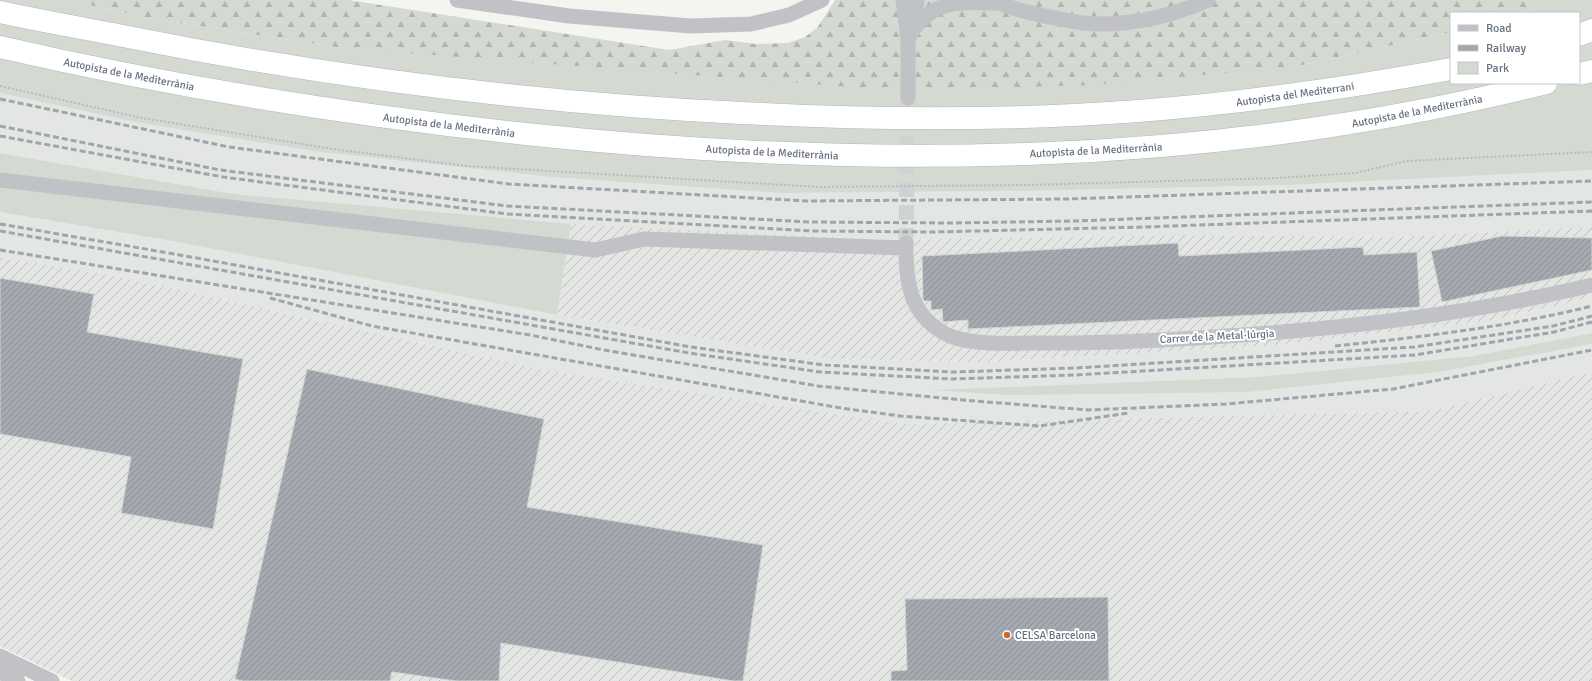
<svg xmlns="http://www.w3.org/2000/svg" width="1592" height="681" viewBox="0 0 1592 681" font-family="Signika,sans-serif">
<defs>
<pattern id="industrial-furrows" width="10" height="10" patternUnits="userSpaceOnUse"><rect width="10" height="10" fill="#e4e6e4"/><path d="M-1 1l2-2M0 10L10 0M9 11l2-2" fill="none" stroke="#bdbfbe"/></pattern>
<pattern id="forest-firs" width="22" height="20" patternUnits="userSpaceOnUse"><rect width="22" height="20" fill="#d4dad2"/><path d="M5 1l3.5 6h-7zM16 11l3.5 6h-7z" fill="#b0b5b0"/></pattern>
<pattern id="building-hatch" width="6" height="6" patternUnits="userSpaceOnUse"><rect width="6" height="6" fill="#a4aab0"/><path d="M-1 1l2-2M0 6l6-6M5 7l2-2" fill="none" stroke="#898f94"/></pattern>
</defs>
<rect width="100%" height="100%" fill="#f4f4f1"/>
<!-- built -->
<path fill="#e4e6e4" d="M0,93l140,30 179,29 232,25 229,16 244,-2 267,-6 301,-15v57l-198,10 -209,-2 -297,5 -300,-14 -354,-32 -234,-41z
M0,212l177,30 380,73 276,44 147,3 287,-16 227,-26 98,-23v36l-119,23 -217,21 -319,13 312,2 190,-20 153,-28v28l-161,39 -527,13 -360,-54 -424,-93 -120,-20z"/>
<!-- industrial -->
<path fill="url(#industrial-furrows)" d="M571,224l317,16 297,-5 209,2 198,-10v70l-98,23 -227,26 -287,16 -147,-3 -276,-44z
M0,257l120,20 424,93 360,54 527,-13 161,-39v309h-1520l-72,-35z"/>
<!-- green -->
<path fill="#d4dad2" d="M0,0h68l75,17 199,31 956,18 153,-34v51h128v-70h-56l6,-3 9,-10h54v170l-301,15 -267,6 -244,2 -229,-16 -232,-25 -179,-29 -140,-30z
M0,153l234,41 337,30 -14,91 -380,-73 -177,-30z
M1592,333v11l-153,28 -190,20 -241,3 -76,-5 324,-13 217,-21z"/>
<!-- forest -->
<path fill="url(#forest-firs)" d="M68,0h281l320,50 56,-10 31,4 32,-1 17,-6 12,-9 18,-28h703l-9,10 -6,3h-72v19l-153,34 -205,19 -202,5 -549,-42 -199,-31z"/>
<!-- building -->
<path fill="url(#building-hatch)" stroke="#d5d5d3" d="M1502,236l90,2v32l-150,32 -11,-51z
M1178,243l1,13 184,-9 1,8 53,-3 3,55 -452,22v-9l-25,2 -1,-13 -11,1v-9h-7l-1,-2 -1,-43z
M0,278l94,16 -7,38 156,27 -30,170 -92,-16 10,-56 -131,-23z
M307,369l237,50 -17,88 236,38 -20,136h-10l-232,-38 -2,38h-43l-64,-9 -2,9h-147l-8,-2z
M1108,597l1,84h-218v-10l16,-1 -2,-71z"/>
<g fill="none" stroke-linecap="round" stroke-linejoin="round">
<!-- minor-tunnel -->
<path stroke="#d0d3d4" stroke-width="15" stroke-dasharray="15 8" stroke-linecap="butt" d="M906,243l2,-145"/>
<defs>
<path id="highway" d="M0,12c41,9 82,16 123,24 204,41 410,67 619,77 132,7 264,8 396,-2 105,-8 209,-23 313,-42
M1579,35l13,-5
M0,47c173,40 349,68 526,87 340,36 687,33 1020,-51
M1579,74l13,-3"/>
</defs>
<!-- highway casing -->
<use href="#highway" stroke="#b2b5b8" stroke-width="23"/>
<!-- path -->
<path stroke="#b7b9bc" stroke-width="2" stroke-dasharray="2 2" stroke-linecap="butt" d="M0,86l142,32 191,31 133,17 353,21 207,-2 252,-7 77,-5 52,-12 185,-9"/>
<!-- minor -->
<path stroke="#c0c2c6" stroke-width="15" d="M457,0l112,16 122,10 60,-2 38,-9 33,-15
M903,0l5,39v59
M992,0c15,8 35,12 52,16 13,2 26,6 39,7 43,4 86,-6 125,-23
M913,28l4,-28
M908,39c21,-39 48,-37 90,-36
M0,180l595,70 49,-11 262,9
M906,243c-1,39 4,75 44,93 27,11 76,6 106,7 57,0 114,-3 171,-7 123,-8 245,-22 365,-51
M0,656l52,25
M0,672l18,9"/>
<!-- highway -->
<use href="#highway" stroke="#fff" stroke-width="22"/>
<!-- rail -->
<path stroke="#a1a5aa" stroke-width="3" stroke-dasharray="6 3" stroke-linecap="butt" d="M0,99l229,48 280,37 298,17 261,-2 524,-18
M0,126l220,44 287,36 303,16 140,1 125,-2 517,-19
M0,136l223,41 284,37 305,17 121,1 211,-5 448,-16
M0,224l163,28 528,95 133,18 129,7 123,-4 338,-21 139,-21 39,-10
M0,231l689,122 131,19 132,7 123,-4 340,-20 139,-23 38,-10
M0,250l530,85 74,15 214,36 145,14 125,10 138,-6 167,-15 199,-39
M270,298l102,28 469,82 59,8 139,10 90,-13
M1335,346c86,-9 173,-19 257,-40"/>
</g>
<!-- markers -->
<circle fill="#d16833" stroke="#fff" stroke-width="1.5" cx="1007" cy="635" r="4"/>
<g text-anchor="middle" stroke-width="4" stroke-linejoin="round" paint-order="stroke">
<!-- street labels -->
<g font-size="11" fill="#66717f" stroke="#fff">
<text transform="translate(129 74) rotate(11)" y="4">Autopista de la Mediterrània</text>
<text transform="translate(1295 94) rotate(-8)" y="4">Autopista del Mediterrani</text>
<text transform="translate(1417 111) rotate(-11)" y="4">Autopista de la Mediterrània</text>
<text transform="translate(449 125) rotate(7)" y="4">Autopista de la Mediterrània</text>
<text transform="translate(1096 150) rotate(-3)" y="4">Autopista de la Mediterrània</text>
<text transform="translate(772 152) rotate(3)" y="4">Autopista de la Mediterrània</text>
<text transform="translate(1217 336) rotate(-3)" y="4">Carrer de la Metal·lúrgia</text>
</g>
<!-- poi labels -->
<g font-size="11" fill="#66717f" stroke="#fff" text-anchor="start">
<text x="1015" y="639">CELSA Barcelona</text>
</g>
</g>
<!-- legend -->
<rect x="1450" y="12" width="130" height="72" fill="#ffffff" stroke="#c2c6cc"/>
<rect x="1458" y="25" width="20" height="6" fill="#c0c2c6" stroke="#c2c6cc"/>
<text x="1486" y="32" font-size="12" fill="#66717f">Road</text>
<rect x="1458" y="45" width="20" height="6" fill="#a1a5aa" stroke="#c2c6cc"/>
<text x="1486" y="52" font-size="12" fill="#66717f">Railway</text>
<rect x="1458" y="62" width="20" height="12" fill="#d4dad2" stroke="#c2c6cc"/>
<text x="1486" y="72" font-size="12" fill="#66717f">Park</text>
</svg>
